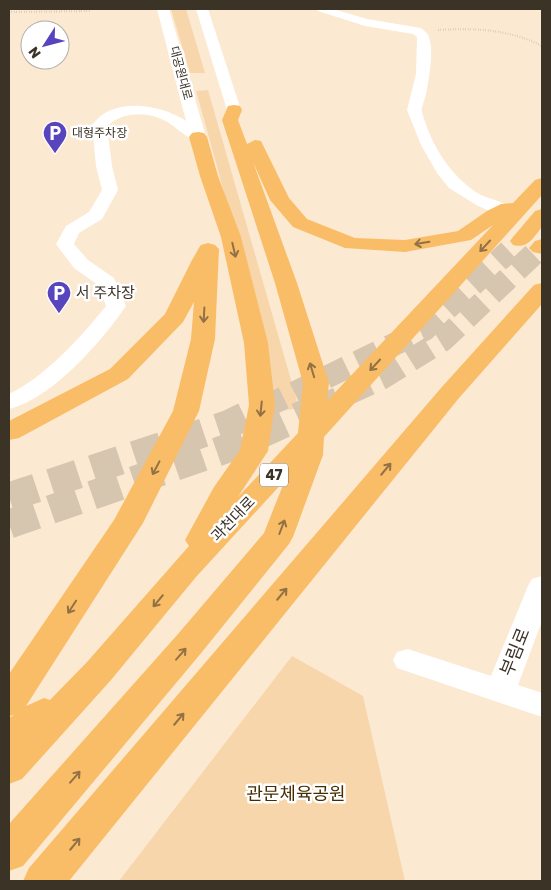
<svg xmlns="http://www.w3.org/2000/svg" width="551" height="890" viewBox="0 0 551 890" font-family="Rubik,'Noto Sans KR',sans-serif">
<rect width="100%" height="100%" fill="#fce9d1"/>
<!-- green -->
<path fill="#f7d6ab" d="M171,9h15l19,64h-15z
M208,90l91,318 -25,4c-19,-109 -48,-215 -78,-321z
M292,656l71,40 42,185h-286z"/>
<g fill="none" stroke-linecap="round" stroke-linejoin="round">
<!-- highway-tunnel-far1 -->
<path stroke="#d6c5af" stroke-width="23" stroke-dasharray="23 12" stroke-linecap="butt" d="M263,408l161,-78 85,-79
M317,408l65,-30 61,-38 97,-92"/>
<!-- highway-tunnel -->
<path stroke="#d6c5af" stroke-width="29" stroke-dasharray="29 15" stroke-linecap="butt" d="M9,497l218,-72 38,-18
M9,524l225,-78 86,-39"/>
<!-- path -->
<path stroke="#c1b19d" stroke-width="2" stroke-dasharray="0.5 2" stroke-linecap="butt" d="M9,12l81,-1 1,-2
M438,30c36,-2 71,-1 104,16"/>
<!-- minor -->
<path fill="#fff" fill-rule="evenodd" d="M157,9h12l37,128 -3,3c-13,3 -23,-10 -34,-17 -19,-12 -45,-12 -62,3l5,40 6,24 -16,29 -23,14 -5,11 14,16 26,18 12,28c-24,35 -74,93 -117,103v-15c36,-17 72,-57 97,-88l-8,-21 -24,-17 -18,-24 10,-18 23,-14 13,-22 -6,-24 -4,-41c20,-29 69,-21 94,-4z
M196,9h12l33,101 -2,3h-10l-2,-3z
M316,9h17l34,10 54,9c3,3 7,5 8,9 5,14 0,42 -3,57 -1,6 -5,13 -4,18 9,33 29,66 59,83 9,4 25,7 31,15l-3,4 -6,1 -6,-1 -19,-8 -29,-18 -12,-15 -16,-28 -14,-35 9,-36 1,-37 -4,-3 -48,-8 -47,-15z
M542,576v45l-24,64 24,8v24l-145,-49 -4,-8 4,-8 11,-3 83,27 37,-90 4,-7z"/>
<!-- highway -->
<path fill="#fabd67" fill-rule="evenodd" d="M234,105l6,1 2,4 -4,10 9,24 8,-4 6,1 28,57 18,21 48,19 50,2 53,-9 29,-20 14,-7 12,-1 22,-23 7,-2v17l-218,242 -1,18 -30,82 -4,7 -87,108 -179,214 -14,5v-47l169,-190 86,-101 21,-53 -89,97 -85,103 -89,99 -13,5v-66l5,-3 -5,1v-42l105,-154 59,-109 18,-72 3,-37 -11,20 -55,57 -109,59 -10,2v-19l101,-52 55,-55 27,-54c4,-6 5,-10 9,-15l7,-2 7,2 4,4 -4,90 -16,72 -56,112 -117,183 18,-8 6,2 37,-38 102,-116 -4,-6 29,-53 26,-37 9,-45 -5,-62 -23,-106 -21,-61 -11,-39 3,-4 6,-1 6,1 3,4 11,39 23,61 27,106 7,62 -7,46 -30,46 60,-64 5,-50 -28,-100 -53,-163 6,-14zM253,162l17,38 23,27 52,21 60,4 66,-12 22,-15 -166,176 2,-18 -32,-100z
M542,209v18c-9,11 -14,22 -29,18l-3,-4 3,-4 22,-26z
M542,239v15l-9,-2 -4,-4 6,-7z
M542,283v21l-83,94 -390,483h-46l6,-13 412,-480 93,-103z"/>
</g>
<!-- one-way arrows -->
<defs><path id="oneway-shaft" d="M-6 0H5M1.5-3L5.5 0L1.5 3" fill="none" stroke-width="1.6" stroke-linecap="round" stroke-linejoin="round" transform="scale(1.25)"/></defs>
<g stroke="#927144">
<use href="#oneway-shaft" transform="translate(422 243) rotate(171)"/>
<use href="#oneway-shaft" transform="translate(485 246) rotate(133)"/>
<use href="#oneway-shaft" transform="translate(234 250) rotate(77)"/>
<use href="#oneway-shaft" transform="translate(204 315) rotate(93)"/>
<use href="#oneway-shaft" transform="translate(375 365) rotate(133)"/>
<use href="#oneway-shaft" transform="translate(312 370) rotate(-107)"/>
<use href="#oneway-shaft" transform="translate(261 409) rotate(96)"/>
<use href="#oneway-shaft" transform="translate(156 468) rotate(118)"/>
<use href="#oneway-shaft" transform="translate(386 469) rotate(-50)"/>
<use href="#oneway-shaft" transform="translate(282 527) rotate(-69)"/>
<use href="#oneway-shaft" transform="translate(282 594) rotate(-50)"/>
<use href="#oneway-shaft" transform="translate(158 601) rotate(130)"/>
<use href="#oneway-shaft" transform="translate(72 607) rotate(123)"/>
<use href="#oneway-shaft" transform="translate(181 654) rotate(-49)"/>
<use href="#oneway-shaft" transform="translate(179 719) rotate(-50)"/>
<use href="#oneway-shaft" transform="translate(75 777) rotate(-49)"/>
<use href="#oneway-shaft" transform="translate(75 844) rotate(-50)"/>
</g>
<!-- icons -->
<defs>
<symbol id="parking-pin" viewBox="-11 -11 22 30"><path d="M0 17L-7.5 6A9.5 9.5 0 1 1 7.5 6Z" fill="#5845bd" stroke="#fff"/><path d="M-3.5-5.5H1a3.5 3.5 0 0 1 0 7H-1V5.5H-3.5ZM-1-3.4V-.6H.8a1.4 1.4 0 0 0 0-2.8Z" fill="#fff"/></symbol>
</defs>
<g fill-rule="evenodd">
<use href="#parking-pin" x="41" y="119" width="28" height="38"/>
<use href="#parking-pin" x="45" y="279" width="28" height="38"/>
</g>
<g text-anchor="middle" stroke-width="5" stroke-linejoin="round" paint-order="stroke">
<!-- far-street labels -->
<g font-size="12" fill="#3c3327" stroke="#fff">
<text transform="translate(181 73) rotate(75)" y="4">대공원대로</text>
</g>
<!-- far-poi labels -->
<g font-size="12" fill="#3c3327" stroke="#fff" text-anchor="start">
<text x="72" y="137">대형주차장</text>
</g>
<!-- shield labels -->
<rect fill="#fff" stroke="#767068" stroke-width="1" x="260" y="463.5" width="28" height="23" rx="4"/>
<g font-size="14" font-weight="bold" fill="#3c3327">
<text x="274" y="480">47</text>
</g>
<!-- poi labels -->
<g font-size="15" fill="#3c3327" stroke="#fff" text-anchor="start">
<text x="76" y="298">서 주차장</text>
</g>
<!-- street labels -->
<g font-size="15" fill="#3c3327" stroke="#fff">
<text transform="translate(233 519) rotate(-46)" y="5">과천대로</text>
</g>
<!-- near-street labels -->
<g font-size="18" fill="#3c3327" stroke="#fff">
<text transform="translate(515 652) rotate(-68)" y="6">부림로</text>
</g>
<!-- near-park labels -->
<g font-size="18" fill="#462c00" stroke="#fff">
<text x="296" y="800">관문체육공원</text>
</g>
</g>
<!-- border -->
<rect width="551" height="890" fill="none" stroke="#3c3327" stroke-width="20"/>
<!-- north arrow -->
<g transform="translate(45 45) rotate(234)"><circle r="24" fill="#ffffff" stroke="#b1ada9"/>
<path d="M0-4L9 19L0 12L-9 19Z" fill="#5845bd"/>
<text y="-8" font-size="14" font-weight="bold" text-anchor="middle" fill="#3c3327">N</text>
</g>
</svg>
